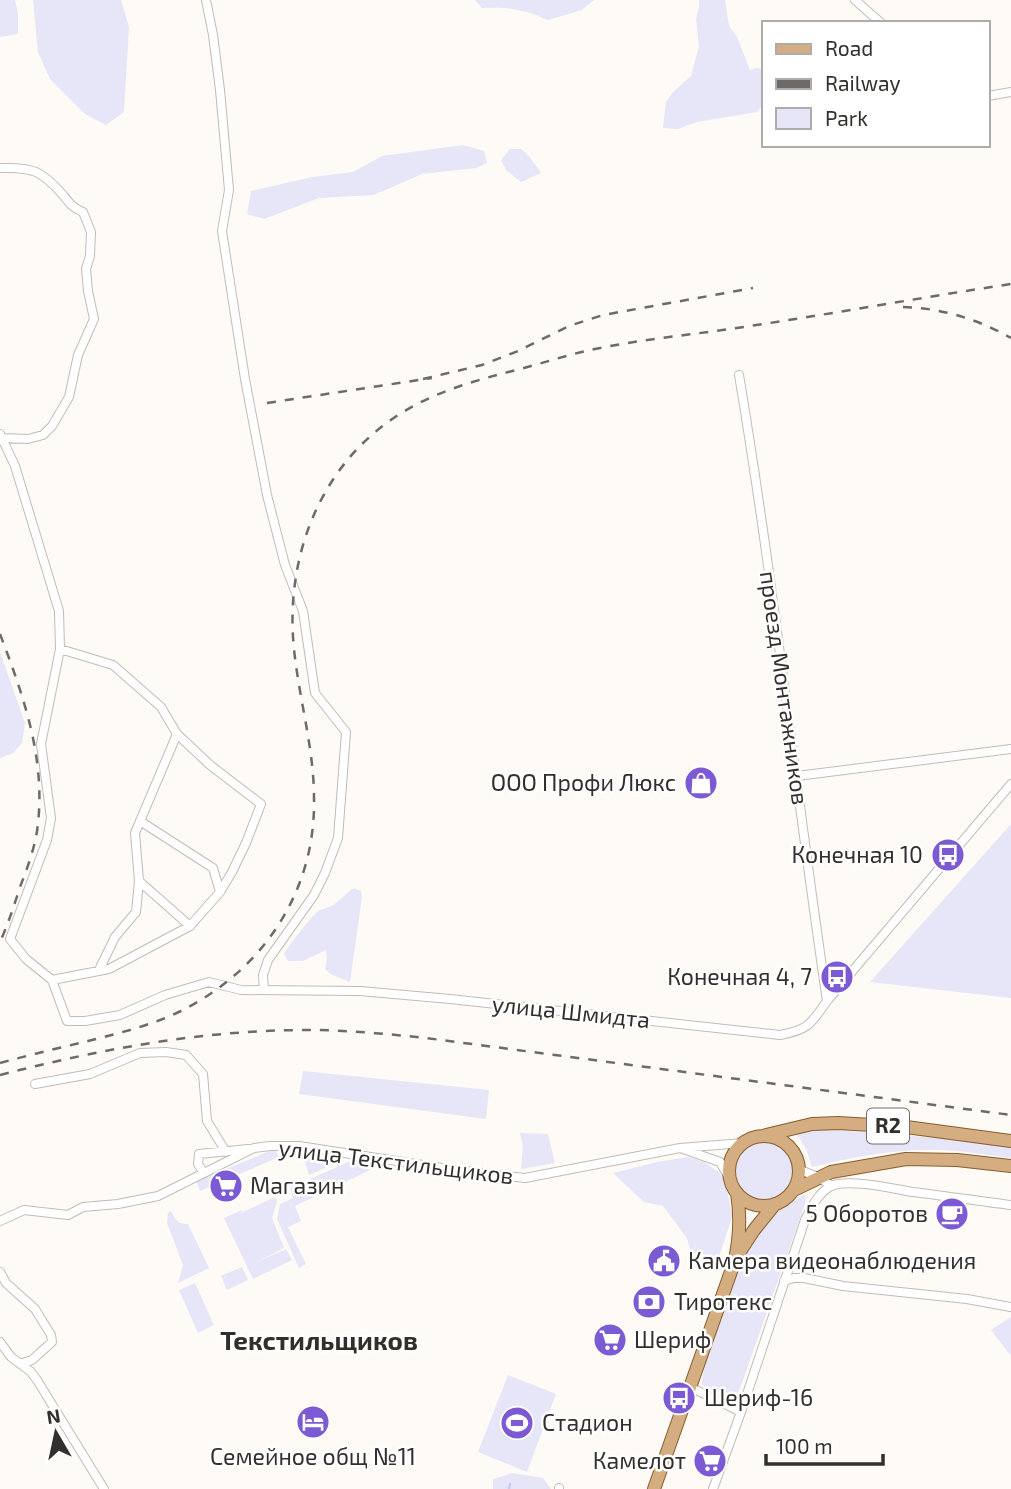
<svg xmlns="http://www.w3.org/2000/svg" width="1011" height="1489" viewBox="0 0 1011 1489" font-family="'Exo 2',sans-serif">
<rect width="100%" height="100%" fill="#fefaf6"/>
<!-- green -->
<path fill="#e7e5f8" d="M0,0h15l3,14v20l-18,3z
M33,0h88l8,27 -5,85 -18,13 -21,-11 -35,-35 -12,-27z
M475,0h119l-12,10 -34,10c-24,-11 -40,-13 -66,-12z
M699,0h26l4,26 8,11 13,33 7,-2 4,1 3,7 -2,30 -5,6 -60,10 -19,7 -15,-1 3,-26 7,-10 18,-16 8,-30 -3,-27 3,-12z
M463,145l21,6 3,12 -11,5 -54,6 -48,21 -55,3 -55,21 -17,-5 4,-23 61,-14 41,-5 29,-16z
M510,149h11l8,7 12,17 -20,9 -15,-12 -5,-10z
M0,652l25,71 -3,20 -9,10 -13,5z
M1011,824v174l-141,-16z
M354,888l7,3 1,6 -12,85 -18,-7 -7,-6 2,-10 -1,-9 -23,11h-15l-4,-7c3,-6 26,-36 32,-41 6,-5 14,-5 20,-10 7,-5 11,-11 18,-15z
M303,1071l186,19 -3,29 -187,-25z
M812,1128l199,16v14c-25,-3 -50,-8 -75,-8 -39,-1 -86,7 -124,17l-5,-16 -10,-17z
M520,1133l28,1 7,29 -34,6 2,-23z
M734 1171a30 30 0 1 1 60 0a30 30 0 1 1-60 0Z
M275,1149l4,8 -79,34 -4,-10z
M303,1155l40,5 -34,15z
M364,1155l6,15 -75,36 6,15 -13,6 18,37 -7,4 -22,-49 3,-15 13,-6 -3,-10z
M688,1157l16,5 16,11 8,20 4,24 -13,40 -28,-4 -4,-15 -24,-32 -19,-4 -31,-29 44,-11z
M803,1195l3,1 -1,8 -66,187 -3,5c-12,2 -23,-5 -34,-11v-5l6,-30 35,-93 19,-29 18,-18z
M275,1197l2,4 -5,17 12,30 -29,15 31,-14 6,11 -39,19 -29,-61 18,-8 -1,6 2,-4z
M171,1211c4,8 7,14 17,13l21,44 -31,15 5,-18 -16,-42 1,-10z
M242,1267l6,13 -21,10 -6,-14z
M195,1283l19,42 -16,8 -19,-43z
M1011,1317v39l-20,-26z
M508,1375l48,19 -29,78 -49,-20z
M512,1473l31,5 8,11h-58v-10z"/>
<g fill="none" stroke-linecap="round" stroke-linejoin="round">
<!-- stream -->
<path stroke="#cfc7f7" stroke-width="2.5" d="M509,1489l1,-5"/>
<defs>
<path id="street" d="M206,0l7,35 7,55 9,100 -7,41 23,148 22,116 18,70 18,46 12,82 31,39 -8,106 -13,35 -11,22 -46,65 -5,15 1,15
M855,0l26,23
M988,96l23,-4
M0,168c32,-1 41,2 63,27 7,9 10,13 20,17l8,20 -1,24 -4,13 2,22 6,28 -16,36 -9,42 -17,29 -9,9 -15,4 -26,-1
M739,375c35,208 57,418 88,626
M0,434l15,32 44,145 1,38 -19,95 10,74 -4,22 -37,99 16,20 26,21 15,41h18l35,-6 45,-20 44,-13 32,8 119,1 90,8 330,36c28,-5 31,-11 47,-34l184,-217
M797,776l214,-27
M140,821l73,47 7,24
M139,881l51,45
M99,970l16,-33 21,-25 3,-31 -4,-48 42,-99
M52,980l57,-11 81,-43 30,-34 12,-20 14,-29 15,-39 -51,-39 -33,-31 -16,-27 -48,-42 -53,-16
M35,1084l55,-10 50,-21 26,-1 20,3 17,19 4,47 19,31
M683,1149l37,13 11,19
M800,1170l18,7 14,9
M204,1173l-6,-9 1,-10 49,-5
M0,1221l24,-11 44,5 15,-8 35,-3 40,-8 96,-48 16,-2h29l143,22 83,10 155,-30 63,-5
M0,1272l6,11 29,26 16,26 1,7 -20,18 -12,4
M784,1281l10,-3h10l39,8 124,13 44,8
M0,1342l11,15 19,14 7,9 67,109
M690,1387l51,25
M559,1488v1
M713,1489l28,-77 64,-192c6,-12 13,-27 26,-34 17,-8 63,3 82,6 33,4 65,9 98,13"/>
<path id="primary" d="M766,1135l46,-11 26,-1 68,4 105,14
M729 1171a35 35 0 1 1 70 0a35 35 0 1 1-70 0Z
M794,1190l37,-18 75,-13 51,1 54,6
M739,1253l15,-23 21,-26
M654,1489l80,-226c6,-24 7,-45 3,-70"/>
</defs>
<!-- street casing -->
<use href="#street" stroke="#c2bcb5" stroke-width="10"/>
<!-- primary casing -->
<use href="#primary" stroke="#885d2c" stroke-width="14"/>
<!-- street -->
<use href="#street" stroke="#fff" stroke-width="8"/>
<!-- primary -->
<use href="#primary" stroke="#d4ad80" stroke-width="12"/>
<!-- rail -->
<path stroke="#6d6a67" stroke-width="2.5" stroke-dasharray="9 9" stroke-linecap="butt" d="M903,307c38,1 75,12 108,31
M423,379l59,-14 36,-14 51,-25 34,-11 150,-27
M267,403l165,-25
M0,634c24,63 47,128 37,197 -3,19 -10,38 -17,56 -6,19 -12,37 -20,55
M0,1063c29,-8 59,-15 88,-22 32,-8 64,-16 93,-30 82,-41 135,-120 133,-213 0,-50 -15,-99 -20,-149 -9,-86 22,-175 94,-227 40,-29 85,-41 132,-53 27,-7 53,-16 80,-21 50,-10 100,-14 150,-22 87,-13 174,-29 261,-42
M0,1075c101,-26 203,-45 308,-45 39,0 79,4 118,8l585,77"/>
</g>
<!-- icons -->
<defs>
<symbol id="shop-disc" viewBox="-11 -11 22 22"><circle r="9.5" fill="#7c5ad4" stroke="#fff"/><path d="M-5-2.5h2.3a2.7 3.5 0 0 1 5.4 0H5L5.5 6h-11ZM-1.5-2.5h3a1.5 2.3 0 0 0-3 0Z" fill="#fff"/></symbol>
<symbol id="bus-disc" viewBox="-11 -11 22 22"><circle r="9.5" fill="#7c5ad4" stroke="#fff"/><path d="M-5-6H5V4H4V6H2V4H-2V6H-4V4H-5ZM-3.5-4V0h7V-4ZM-3.5 1.2v1.5H-2V1.2ZM2 1.2v1.5H3.5V1.2Z" fill="#fff"/></symbol>
<symbol id="supermarket-disc" viewBox="-11 -11 22 22"><circle r="9.5" fill="#7c5ad4" stroke="#fff"/><path d="M-6-5.5h2.5l.6 2H6L4.5 2H-2.5L-4.4-4H-6ZM-1.5 3.2a1.3 1.3 0 1 0 .1 0ZM3 3.2a1.3 1.3 0 1 0 .1 0Z" fill="#fff"/></symbol>
<symbol id="cafe-disc" viewBox="-11 -11 22 22"><circle r="9.5" fill="#7c5ad4" stroke="#fff"/><path d="M-5.5-4.5H6V0H3Q3 3.5 0 3.5H-2.5Q-5.5 3.5-5.5 0ZM3-3.2v2h1.7v-2ZM-6 4.5H4V6H-6Z" fill="#fff"/></symbol>
<symbol id="civic-disc" viewBox="-11 -11 22 22"><circle r="9.5" fill="#7c5ad4" stroke="#fff"/><path d="M-.6-6.5H3V-4.5H.6V-3L4-1V1h2V6H-6V1h2V-1L-.6-3ZM-1.2 2.5V6h2.4V2.5Z" fill="#fff"/></symbol>
<symbol id="bank-disc" viewBox="-11 -11 22 22"><circle r="9.5" fill="#7c5ad4" stroke="#fff"/><path d="M-6-4H6V4H-6ZM0-2.3a2.3 2.3 0 1 0 0 4.6a2.3 2.3 0 1 0 0-4.6Z" fill="#fff"/></symbol>
<symbol id="hotel-disc" viewBox="-11 -11 22 22"><circle r="9.5" fill="#7c5ad4" stroke="#fff"/><path d="M-6-4.5h1.5V1H6V5H4.5V3h-9V5H-6ZM-4 0a1.8 1.8 0 1 1 3.6 0ZM.5 0V-2.5h3Q6-2.5 6 0Z" fill="#fff"/></symbol>
<symbol id="stadium-disc" viewBox="-11 -11 22 22"><circle r="9.5" fill="#7c5ad4" stroke="#fff"/><path d="M0-5a6.5 5 0 1 0 0 10a6.5 5 0 1 0 0-10ZM-3.5-1.8h7v3.6h-7Z" fill="#fff"/></symbol>
</defs>
<g fill-rule="evenodd">
<use href="#shop-disc" x="682" y="764" width="38" height="38"/>
<use href="#bus-disc" x="929" y="836" width="38" height="38"/>
<use href="#bus-disc" x="818" y="958" width="38" height="38"/>
<use href="#supermarket-disc" x="207" y="1167" width="38" height="38"/>
<use href="#cafe-disc" x="933" y="1195" width="38" height="38"/>
<use href="#civic-disc" x="645" y="1242" width="38" height="38"/>
<use href="#bank-disc" x="630" y="1283" width="38" height="38"/>
<use href="#supermarket-disc" x="591" y="1321" width="38" height="38"/>
<use href="#bus-disc" x="660" y="1379" width="38" height="38"/>
<use href="#hotel-disc" x="294" y="1403" width="38" height="38"/>
<use href="#stadium-disc" x="498" y="1404" width="38" height="38"/>
<use href="#supermarket-disc" x="691" y="1442" width="38" height="38"/>
</g>
<g text-anchor="middle" stroke-width="5" stroke-linejoin="round" paint-order="stroke">
<!-- shield labels -->
<rect fill="#fff" stroke="#706d6c" stroke-width="2" x="867" y="1108.5" width="42" height="35" rx="5"/>
<g font-size="21" font-weight="bold" fill="#322f2d">
<text x="888" y="1133">R2</text>
</g>
<!-- street labels -->
<g font-size="23" fill="#322f2d" stroke="#fff">
<text transform="translate(784 688) rotate(82)" y="8">проезд Монтажников</text>
<text transform="translate(571 1012) rotate(6)" y="8">улица Шмидта</text>
<text transform="translate(396 1162) rotate(7)" y="8">улица Текстильщиков</text>
</g>
<!-- poi labels -->
<g font-size="23" fill="#322f2d" stroke="#fff" text-anchor="start">
<text x="676" y="791" text-anchor="end">ООО Профи Люкс</text>
<text x="923" y="863" text-anchor="end">Конечная 10</text>
<text x="812" y="985" text-anchor="end">Конечная 4, 7</text>
<text x="250" y="1194">Магазин</text>
<text x="928" y="1222" text-anchor="end">5 Оборотов</text>
<text x="688" y="1269">Камера видеонаблюдения</text>
<text x="674" y="1310">Тиротекс</text>
<text x="634" y="1348">Шериф</text>
<text x="704" y="1406">Шериф-16</text>
<text x="542" y="1431">Стадион</text>
<text x="313" y="1465" text-anchor="middle">Семейное общ №11</text>
<text x="686" y="1469" text-anchor="end">Камелот</text>
</g>
<!-- quarter labels -->
<g font-size="26" font-weight="bold" fill="#332e29" stroke="#fff">
<text x="319" y="1350">Текстильщиков</text>
</g>
</g>
<!-- legend -->
<rect x="762" y="21" width="228" height="126" fill="#ffffff" stroke="#adacab" stroke-width="2"/>
<rect x="776" y="44" width="35" height="10" fill="#d4ad80" stroke="#adacab" stroke-width="2"/>
<text x="825" y="56" font-size="21" fill="#322f2d">Road</text>
<rect x="776" y="79" width="35" height="10" fill="#6d6a67" stroke="#adacab" stroke-width="2"/>
<text x="825" y="91" font-size="21" fill="#322f2d">Railway</text>
<rect x="776" y="108" width="35" height="21" fill="#e7e5f8" stroke="#adacab" stroke-width="2"/>
<text x="825" y="126" font-size="21" fill="#322f2d">Park</text>
<!-- north arrow -->
<g transform="translate(56 1433) rotate(351)" stroke="#ffffff" stroke-width="5" paint-order="stroke">
<path d="M0-5L12 26L0 18L-12 26Z" fill="#322f2d"/>
<text y="-10" font-size="19" font-weight="bold" text-anchor="middle" fill="#322f2d">N</text>
</g>
<!-- scale -->
<path d="M766 1454v10h117v-10" fill="none" stroke="#322f2d" stroke-width="3.5"/>
<text x="776" y="1454" font-size="21" fill="#322f2d" stroke="#ffffff" stroke-width="5" paint-order="stroke">100 m</text>
</svg>
